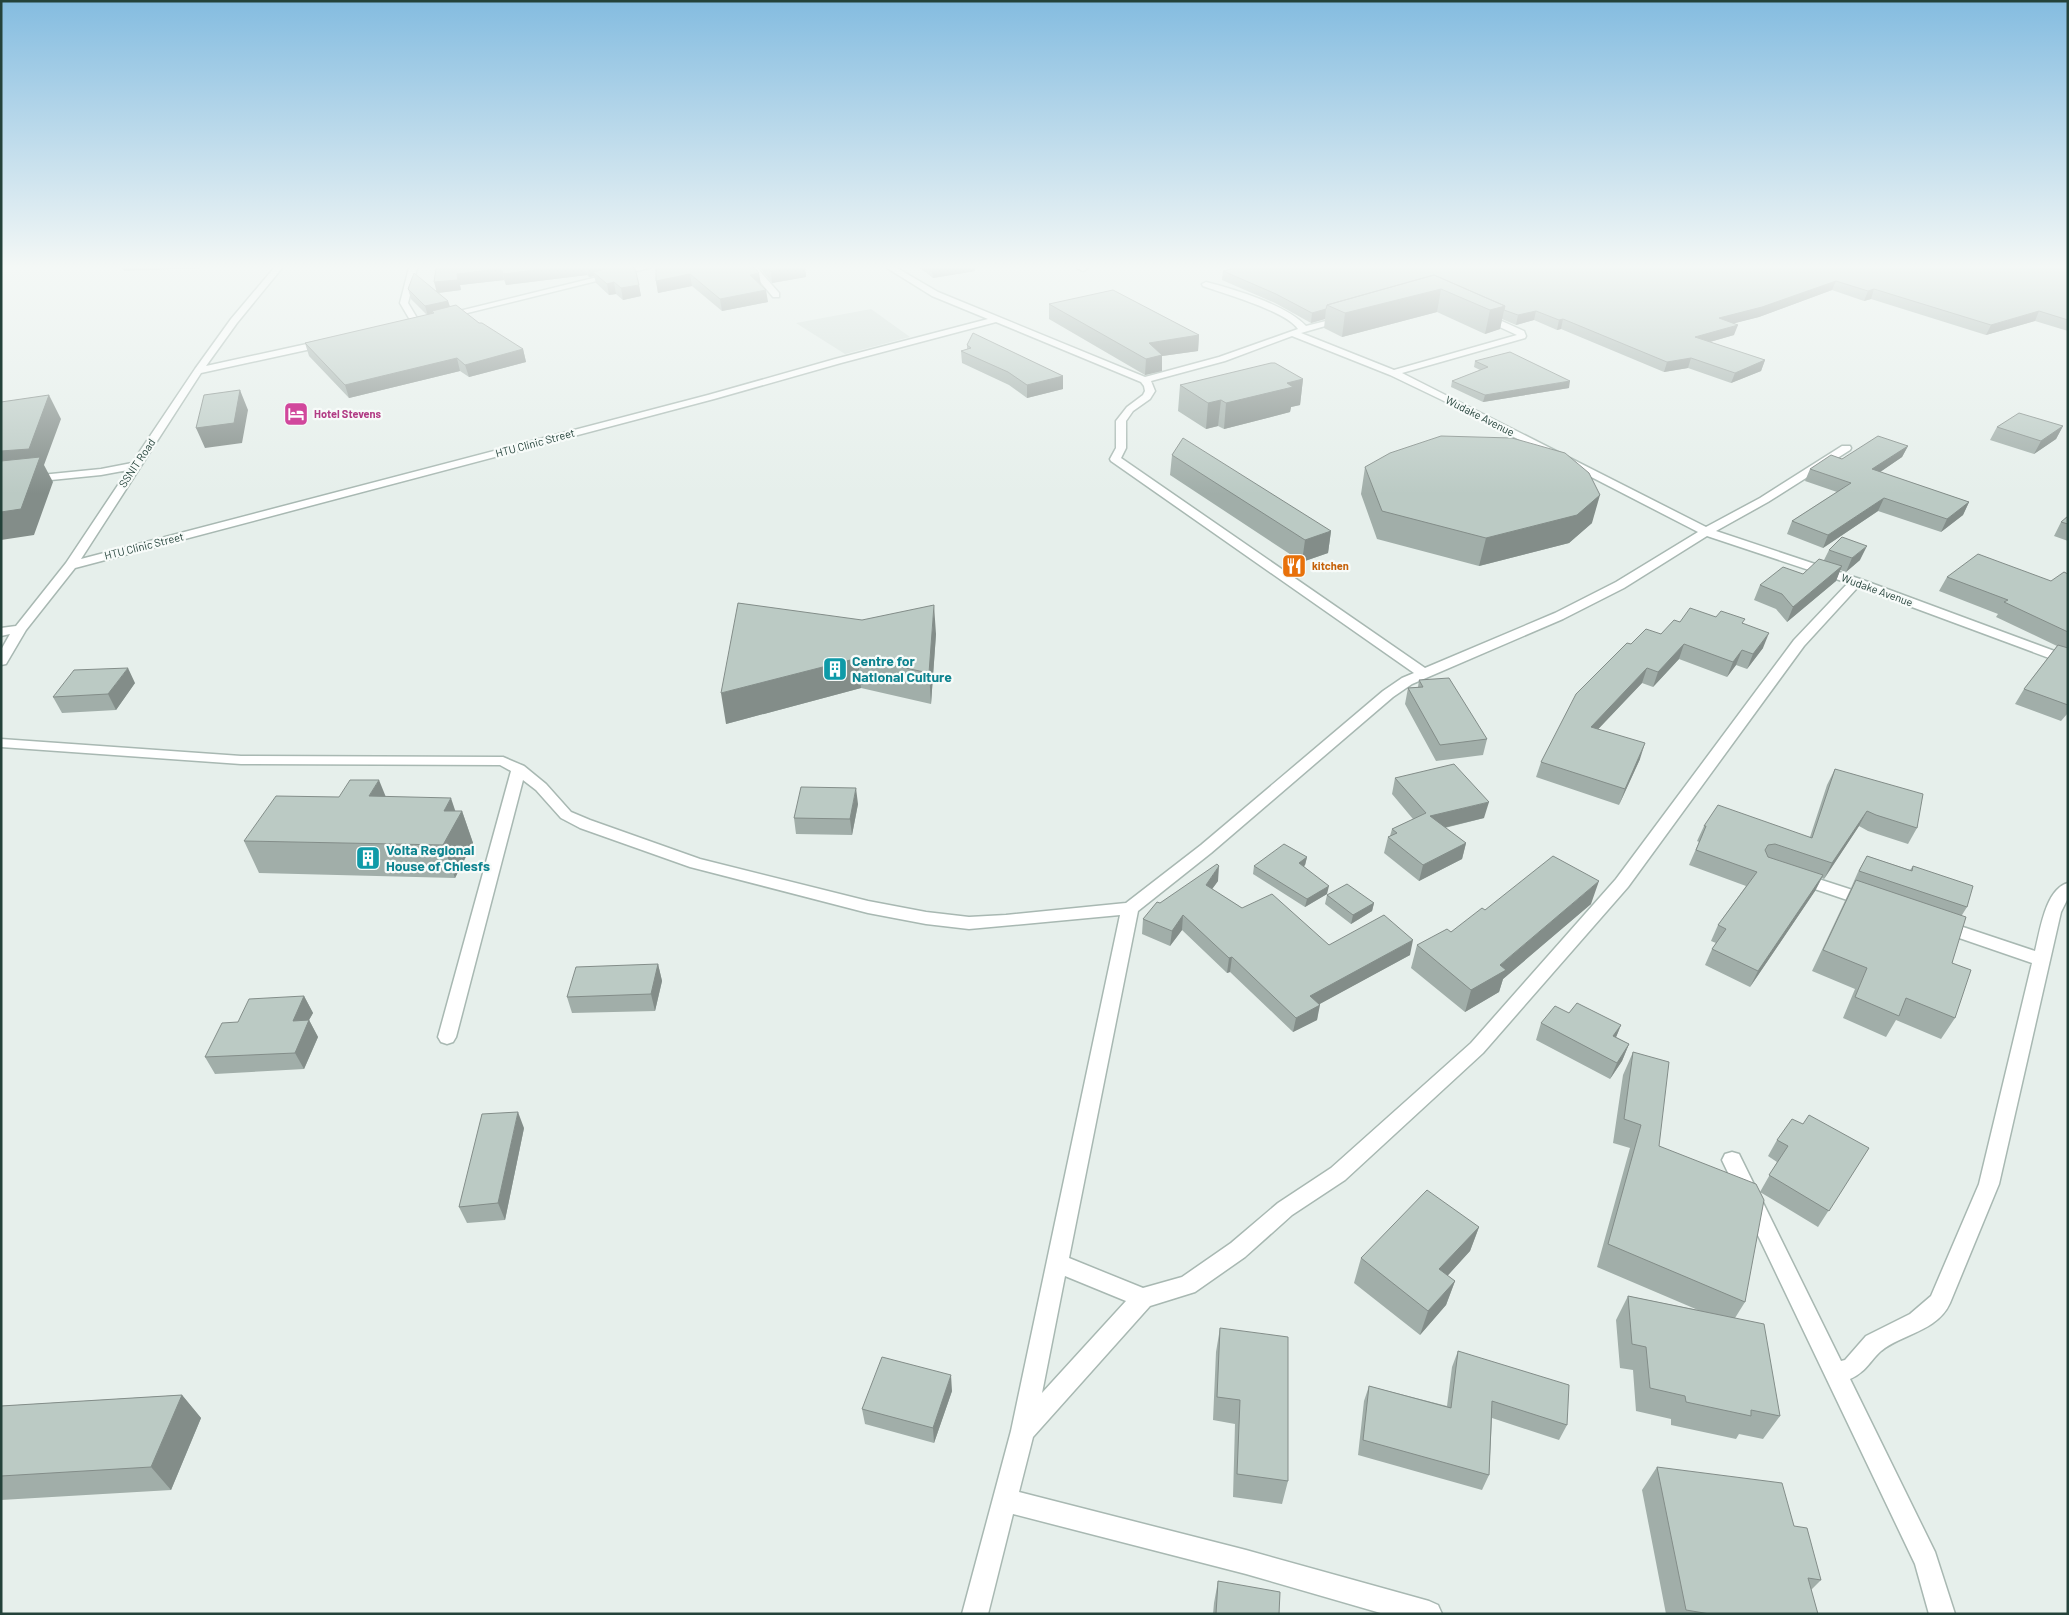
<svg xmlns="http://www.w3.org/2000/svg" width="2069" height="1615" viewBox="0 0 2069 1615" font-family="Barlow,sans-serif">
<rect width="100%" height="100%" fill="#e6efeb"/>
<!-- built -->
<path fill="#d4dfda" d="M871,309l39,28 -65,17 -49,-31z"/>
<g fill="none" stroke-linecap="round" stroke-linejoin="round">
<defs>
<path id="minor" d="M274,268h8l-45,55 -31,43 119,-26 4,3 -4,3 -124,27 -120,186 627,-164 127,-36 153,-40 -56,-23 -45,-28h10l41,24 207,85 74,-20 79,-28c-12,-18 -73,-35 -95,-43l-1,-2 4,-2c28,7 80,23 100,44l40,-10v4l-45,13 93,37 123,-35 -37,-17v-4h6l38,17 2,5 -1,2 -123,35 304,154 54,-29 82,-52h8l1,2 -1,2 -82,52 -52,29 144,48 208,77v9l-210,-78 -54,59 -176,241 -145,166 -138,127 -53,35 -47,42 -50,35 -45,14 -117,131 -14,55 227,58 183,51 9,4 4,9h-58l-138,-40 -233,-60 -25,100h-26l49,-183 109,-516 -151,14 -43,-5 -58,-11 -178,-46 -110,-39 -19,-10 -25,-28 -13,-10 -67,257 -3,5 -6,2 -6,-2 -3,-5 73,-266 -11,-6 -259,-1 -240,-17v-8l240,17 262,1 21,9 22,18 25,28 19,8 110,39 168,42 58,11 43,5 37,-2 120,-12 75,-58 182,-154 19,-13 12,-5 -303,-212 -1,-2 6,-11v-27l11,-14 16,-12 2,-4 -1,-5 -3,-4 -145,-60 -155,41 -127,36 -639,169 -49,62 -20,34 -5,1v-15l9,-16 -9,2v-8l15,-2 50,-63 62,-93 -27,5 -100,10v-6l100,-10 31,-6 63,-94 36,-50zM1292,336l98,39 52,25 256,132 -82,50 -61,31 -130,55 -304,-210 5,-10v-27l7,-10 17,-12 5,-8 -4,-10 74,-20zM1707,536l141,47 -54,57 -178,239 -145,164 -140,125 -53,35 -47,40 -49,34 -39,11 -74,-30 69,-347 73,-58 182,-156 19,-13 151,-65 61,-31zM1065,1276l61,25 -84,92z
M409,268h8l-9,35 12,20 -4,3 -3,-1 -13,-22z
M634,268h15l-206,51 -4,-3z
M749,268h8l22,25v4h-6z
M1077,268h9l1,1 -4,2z
M1800,873l74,24 2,4 -2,4 -6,2 -74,-25 -2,-4 2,-4z
M2068,883v15l-7,14 -62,272 -49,119c-13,29 -49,31 -69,48 -12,11 -15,21 -31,28l85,173 20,62h-26l-14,-50 -193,-404 3,-6 7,-2 7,2 102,207 4,-1 21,-24 44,-22 21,-18 48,-112 53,-221 -96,-33 -2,-4 2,-4 6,-2 93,31c5,-19 10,-62 33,-68z"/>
</defs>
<!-- minor casing -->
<use href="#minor" stroke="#a8b8b2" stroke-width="3"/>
<!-- minor -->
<use href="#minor" fill="#fff" fill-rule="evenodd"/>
</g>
<!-- wall -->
<path fill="#a1aea9" d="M122,268h78l-76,3z
M436,268h199l6,28 -18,4 -7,-6 -7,1 -13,-12 -2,-7 -5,1 -2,-2 -81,10 -2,-5 -44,5 1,5 -22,3 9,8 2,6 73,42 3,13 -57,15 -9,-6 -111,27 -40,-42 -4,-13 122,-28 -16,-16 -3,-10 28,2z
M656,268l104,16 8,18 -46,9 -30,-25 -34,7 -2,-12z
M760,268h45l1,9 -34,6z
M920,268h54l1,3 -42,7z
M2068,268v63l-33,-10 -49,14 -115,-36 -7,2 -32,-11 -73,27 -25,6v12l-24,7 55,18 -4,11 -30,12 -43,-15 -24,4 -103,-43 -4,1 -23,-10 -18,5 -14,-6 -2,10 -15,5 -48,-22 -95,25 -18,-9 1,-9 -14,4 -36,-20 -53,-23 1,-9z
M1049,304l150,31 -1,16 -36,5v15l-17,4 -96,-56z
M967,345l96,31v13l-36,9 -18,-13 -47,-22 -1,-12 6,-2z
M1475,361l94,27 -86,14 -32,-15 1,-6 28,-11 -6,-3z
M1303,379l-3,26 -9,2 -1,5 -66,17 -6,-3 -12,3 -28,-18 2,-26z
M2063,426l-7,13 -22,15 -44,-14 7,-13z
M1908,446l-6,11 -22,15 89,30 -6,13 -22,17 -63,-21 -55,37 -36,-14 5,-13 45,-29 -32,-11 5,-12 32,-10z
M1172,455l159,76 -3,22 -26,9 -132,-87z
M1365,467l227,56 -23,20 -90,23 -102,-27 -16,-45z
M2068,516v25l-14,-5 7,-14z
M1829,550l31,10 -14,12 -6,-2 -4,11 -49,41 -11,-13 -22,-9 6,-15 43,-11 21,-14z
M2068,574v139l-7,8 -46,-17 9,-15 33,-43 -61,-29 2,-3 -59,-23 8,-14 104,4z
M738,603l198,31 -5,70 -70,-16 -135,36z
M1680,622l63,1 20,25 -16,21 -11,-4 -9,12 -48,-18 -26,28 -11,-4 -44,46 42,30 -21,46 -83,-28 5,-15 90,-118 30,-10z
M1419,680l68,59 -4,16 -47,6 -31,-57 3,-16 10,-1z
M135,683l-19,27 -54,3 -9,-16z
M1835,769l82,59 -9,16 -40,-13 -9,-5 -35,53 -2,-1 -7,13 -65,96 -45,-22 7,-16 4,-6 -5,-2 7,-16 28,-39 -57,-21 10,-23 -2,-1 7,-15 106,11 17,-52z
M1395,778l89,40 -39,10 21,15 -4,16 -43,22 -35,-28 4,-16 2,-1 2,-7 21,-10 -21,-25z
M339,797h47l70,14h6l11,32 -18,35 -196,-5 -15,-32z
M858,804l-6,31 -56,-1 -2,-16z
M1867,856l43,14 3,-4 54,41 -5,8 -10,48 3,55 -14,21 -45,-19 -10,17 -43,-19 12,-29 -43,-18 39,-83 7,-16z
M1307,857l-2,8 -1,1 23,28 -22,13 -52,-33 1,-8z
M1218,881l-6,8 30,19 87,37 81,10 -91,49 -2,16 -24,12 -63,-60 -3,1 -45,-43 -12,16 -28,-12 1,-15 17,-16z
M1327,895l47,8 -2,8 -21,13 -26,-20z
M1591,904l-88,75 -4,13 -34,20 -54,-44 6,-23 34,-13 34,-22z
M658,964l4,17 -7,30 -83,2 -5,-16z
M304,996l9,17 -4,7 9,17 -14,32 -89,5 -10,-17 33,-35z
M1569,1013l52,12 -5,12 13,7 -7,17 -12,18 -74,-39 5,-17z
M1633,1052l26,94 86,156 -10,16 45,98 -17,23 -24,-5 -3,5 -65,-14v-6l-35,-8 -3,-41 -13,-2 -4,-48 12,-24 70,14 -101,-43 33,-119 -17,-5 10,-68z
M524,1128l-19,92 -38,3 -8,-16z
M1777,1140l92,8 -51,79 -58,-35 17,-30 -9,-6z
M1479,1227l-9,24 -23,25 8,5 -9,24 -26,30 -66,-52 7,-25z
M1220,1328l68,153 -6,23 -49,-7 2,-73 -22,-4 3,-68z
M1458,1351l109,74 -8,15 -67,-22 -3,57 -7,15 -124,-35 6,-54 5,-15 78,20 5,-39z
M952,1391l-18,52 -69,-19 -3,-15z
M182,1395l19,23 -30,72 -170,10v-94z
M1657,1467l137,59 27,54 -10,10 7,24h-152l-24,-124z
M1218,1581l61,33h-66l1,-11z"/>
<!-- shaded-wall -->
<path fill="#838d89" d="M555,268h30l2,7 -81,10 -3,-11z
M587,268h40l-34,4 1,4 -5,1z
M789,268h16l1,9 -34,6 -1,-12z
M932,268h42l1,3 -42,7z
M501,269l3,11 -44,5 1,5 -24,3 -3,-11 23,-8z
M759,273l2,12 -11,-10z
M690,274l2,12 -34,7 -2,-12z
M1836,281l-4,9 -73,27 -43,11 3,-10z
M614,282l2,12 -7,1 -2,-11z
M639,285l2,11 -18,4 -2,-12z
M1441,289l-4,23 -95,25 3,-24z
M1874,289l-3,10 -7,2 4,-10z
M766,290l2,12 -46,9 -2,-12z
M448,301l3,9 -19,1 1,3 -5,2 -3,-10z
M1505,306l-5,23 -15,5 5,-24z
M1326,309l-1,10 -14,4 1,-10z
M1536,311l-2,9 -18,5 2,-10z
M2039,311l-4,10 -49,14 5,-10z
M1563,319l-2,10 -4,1 2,-10z
M1738,325l-4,10 -42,12 3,-10z
M1199,335l-1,16 -36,5v15l-17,4 1,-16 3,-16z
M523,349l3,13 -57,15 -4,-12z
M457,358l3,13 -111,27 -4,-13z
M1691,358l-3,10 -24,4 3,-10z
M1765,360l-4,11 -30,12 4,-10z
M1063,376v13l-36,9v-13z
M1303,379l-3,26 -9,2 -1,5 -66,17 2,-26 61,-20z
M1570,381l-1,7 -86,14 2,-7z
M240,390l8,20 -6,33 -37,5 -9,-20z
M49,395l12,24 -17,46 9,17 -19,53 -33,5v-89z
M1221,400l-3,26 -12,3 2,-26z
M2063,426l-7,13 -22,15 7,-13z
M1908,446l-6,11 -35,24 5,-12z
M1600,495l-8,28 -23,20 -90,23 7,-28z
M1884,498l-6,13 -55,37 5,-13z
M1969,502l-6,13 -22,17 6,-13z
M1331,531l-3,22 -26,9 3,-22z
M1867,546l-7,14 -14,12 6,-14z
M1842,566l-6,15 -49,41 6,-15z
M934,605l2,29 -5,70 -2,-31z
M1769,633l-6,15 -16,21 6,-15z
M1684,644l-5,15 -26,28 5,-15z
M1742,650l-6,15 -9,12 6,-15z
M858,658l3,30 -135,36 -5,-31z
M128,668l7,15 -19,27 -8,-16z
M1647,668l-5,15 -56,59 5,-15z
M1645,743l-5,16 -21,46 6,-16z
M379,780l13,32 -23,-16z
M856,788l2,16 -6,31 -2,-16z
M451,798l7,21 4,-8 11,32 -18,35 -12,-33 1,-34z
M1489,802l-5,16 -58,14 4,-16z
M1867,811l-8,15 -35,53 8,-16z
M1466,843l-4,16 -43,22 4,-16z
M1307,857l-2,8 -7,6 1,-8z
M1219,866l-1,15 -14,19 2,-15z
M1823,875l-8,16 -65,96 8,-16z
M1599,881l-8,23 -88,75 -4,13 -34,20 6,-22z
M1329,886l-2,8 -22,13 2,-8z
M1374,903l-2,8 -21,13 2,-9z
M1183,915l-1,15 -12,16 2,-15z
M1413,940l-3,15 -103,56 3,-15z
M1232,957l-2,15 -3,1 2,-15z
M658,964l4,17 -7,30 -4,-17z
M304,996l9,17 -4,7 9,17 -14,32 -9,-16 -2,-32z
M1320,1005l-3,15 -24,12 3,-14z
M1621,1025l-7,17 -1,-6z
M1629,1044l-7,17 -12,18 7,-16z
M518,1112l6,16 -19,92 -7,-17z
M1479,1227l-9,24 -39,43 8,-25z
M1455,1281l-9,24 -26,30 8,-24z
M951,1375l1,16 -18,52 -1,-15z
M182,1395l19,23 -30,72 -20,-23z"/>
<!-- building -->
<path fill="#bbcac4" stroke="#838d89" d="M436,268h119l-52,6 -2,-5 -44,5 1,6 -24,2z
M608,268h27l4,17 -18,3 -7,-6 -7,2 -14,-12z
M656,268h99l4,5 -9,2 16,15 -46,9 -30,-25 -34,7z
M768,268h21l-18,3z
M1235,268h833v52l-29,-9 -48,14 -117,-36 -6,2 -32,-10 -74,26 -43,11 19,7 -43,12 70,23 -30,13 -44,-15 -24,4 -104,-43 -4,1 -23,-9 -18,4 -14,-5 1,-4 -71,-31 -107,30 -1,4 -14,4 -36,-19 -53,-23z
M414,273l34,28 -23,5 -17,-17z
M1434,275l71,31 -15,4 -49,-21 -96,24 -18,-8z
M1113,290l86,45 -50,8 13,12 -16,4 -97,-55z
M456,305l23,18h3l41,26 -58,16 -8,-7 -112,27 -40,-42 129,-30 -2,-2z
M973,333l90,43 -36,9 -19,-13 -47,-21 10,-3 -4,-3z
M1510,352l60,29 -85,14 -33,-14 36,-14 -13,-6z
M1271,363h4l28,16 -16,4 6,4 -67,16 -5,-3 -13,3 -28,-18z
M240,390l-6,33 -38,5 8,-33z
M49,395l-20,54 -28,2v-49z
M2019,413l44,13 -22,15 -44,-14z
M1441,436l71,2 53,15 24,20 11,22 -23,20 -91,23 -104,-27 -17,-44 25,-14z
M1878,436l30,10 -36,23 97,33 -22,17 -63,-21 -56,37 -36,-14 59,-38 -41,-14 21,-14 11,4z
M1183,438l148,93 -26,9 -133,-85z
M40,457l-19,52 -20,3v-51z
M2068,516v8l-7,-2z
M1842,537l25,9 -15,12 -23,-8z
M1978,554l73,27 13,-9 4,2v58l-64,-30 4,-2 -61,-23z
M1819,559l23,7 -49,41 -11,-13 -22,-9 23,-18 20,7z
M738,603l124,17 72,-15 -5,68 -71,-15 -137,35z
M1690,608l26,9 5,-6 24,8 -3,4 27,10 -16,21 -11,-4 -9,12 -49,-18 -26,28 -11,-4 -56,59 54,16 -20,46 -84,-27 35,-68 51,-51 4,1 15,-15 15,5 13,-14 6,2z
M2058,645l10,3v57l-44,-16z
M128,668l-20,26 -55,3 21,-27z
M1449,678l38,61 -47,6 -32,-57 15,-1 -4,-7z
M1454,764l35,38 -59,14 36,27 -43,22 -35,-28 9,-4 -5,-4 34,-16 -31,-35z
M1835,769l88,25 -6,34 -41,-13 -9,-4 -35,52 -57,-19 -7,1 -3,5 3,7 55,18 -65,96 -46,-22 14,-20 -8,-4 39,-53 -61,-22 10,-24h-2l14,-21 94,33z
M350,780h29l-10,16 82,2 -7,13h18l-19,34 -199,-4 32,-45 63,1z
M801,787l55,1 -6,31 -56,-1z
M1284,844l23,13 -8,6 30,23 -22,13 -53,-33z
M1553,856l46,25 -99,84 6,5 -35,20 -54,-45 30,-16 4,3 31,-24 3,2z
M1867,856l45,15 1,-5 60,20 -6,21 -108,-36z
M1217,864l2,2 -13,19 36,23 30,-14 57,51 55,-30 29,25 -103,56 10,9 -24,13 -64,-61 -3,1 -46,-43 -11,16 -29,-12 14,-17 3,1z
M1856,880l110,37 -14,46 19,7 -16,48 -49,-20 -7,18 -44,-19 12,-29 -44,-18z
M1347,884l27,19 -21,12 -26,-20z
M658,964l-7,30 -84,3 9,-30z
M304,996l-11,25 16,-1 -14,33 -90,4 17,-34 16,-1 11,-23z
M1577,1003l44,22 -8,11 16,8 -12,19 -76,-40 14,-17 14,7z
M1633,1052l36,10 -10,84 97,38 8,16 -19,102 -137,-58 33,-119 -17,-6z
M518,1112l-20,91 -39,4 23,-93z
M1809,1115l60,33 -40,63 -60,-36 19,-29 -11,-6 15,-21 11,5z
M1427,1190l52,37 -40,42 16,12 -27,30 -67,-53z
M1628,1296l136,28 16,92 -29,-6v6l-65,-14 -1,-6 -35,-8 -4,-41 -14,-3z
M1220,1328l68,9v144l-51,-7 3,-74 -23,-3z
M1458,1351l111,34 -2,40 -75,-24 -3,74 -126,-35 6,-54 82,22z
M882,1357l69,18 -18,53 -71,-19z
M182,1395l-31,72 -150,9v-70z
M1657,1467l125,16 12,43 13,2 14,52 -13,-2 10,36h-108l-24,-4z
M1218,1581l62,11 -1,22h-63z"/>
<!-- sky -->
<linearGradient id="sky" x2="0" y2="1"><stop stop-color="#84bce0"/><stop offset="0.54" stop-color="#f4f8f6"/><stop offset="1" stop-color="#f4f8f6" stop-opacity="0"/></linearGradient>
<rect width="2069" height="494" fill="url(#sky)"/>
<!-- icons -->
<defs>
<symbol id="hotel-square" viewBox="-11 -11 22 22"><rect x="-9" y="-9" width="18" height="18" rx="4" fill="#d1479c" stroke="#f7fbf9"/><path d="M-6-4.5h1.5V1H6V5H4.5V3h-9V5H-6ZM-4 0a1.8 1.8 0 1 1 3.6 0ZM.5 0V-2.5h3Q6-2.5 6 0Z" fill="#fff"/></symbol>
<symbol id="restaurant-square" viewBox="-11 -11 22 22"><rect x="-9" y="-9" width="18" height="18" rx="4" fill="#e8710a" stroke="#f7fbf9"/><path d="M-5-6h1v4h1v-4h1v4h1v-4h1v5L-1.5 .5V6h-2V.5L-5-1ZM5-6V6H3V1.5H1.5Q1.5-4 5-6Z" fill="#fff"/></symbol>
<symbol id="building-square" viewBox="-11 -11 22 22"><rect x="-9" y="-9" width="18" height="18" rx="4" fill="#0f9aa8" stroke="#f7fbf9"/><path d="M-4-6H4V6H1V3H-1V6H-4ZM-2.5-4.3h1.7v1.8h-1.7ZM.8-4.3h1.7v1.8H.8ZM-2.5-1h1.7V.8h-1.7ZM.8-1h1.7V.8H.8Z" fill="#fff"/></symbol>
</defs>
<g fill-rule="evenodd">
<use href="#hotel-square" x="282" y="400" width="28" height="28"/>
<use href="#restaurant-square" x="1280" y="552" width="28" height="28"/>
<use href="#building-square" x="821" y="655" width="28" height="28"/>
<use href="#building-square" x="354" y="844" width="28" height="28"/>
</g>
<g text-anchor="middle" stroke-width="4.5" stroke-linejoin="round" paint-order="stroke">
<!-- far-hotel labels -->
<g font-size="11" font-weight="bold" fill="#b23c85" stroke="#f7fbf9" text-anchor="start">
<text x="314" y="418">Hotel Stevens</text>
</g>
<!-- far-street labels -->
<g font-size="11" fill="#24423a" stroke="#f7fbf9">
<text transform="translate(1480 416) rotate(27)" y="4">Wudake Avenue</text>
<text transform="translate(535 443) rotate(-15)" y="4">HTU Clinic Street</text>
<text transform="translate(137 463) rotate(-56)" y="4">SSNIT Road</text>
<text transform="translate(144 546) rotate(-14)" y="4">HTU Clinic Street</text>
<text transform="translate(1877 590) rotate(20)" y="4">Wudake Avenue</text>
</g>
<!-- far-food labels -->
<g font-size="11" font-weight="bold" fill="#c56008" stroke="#f7fbf9" text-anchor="start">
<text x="1312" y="570">kitchen</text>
</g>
<!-- culture labels -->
<g font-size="14" font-weight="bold" fill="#0d838f" stroke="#f7fbf9" text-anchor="start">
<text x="852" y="666">Centre for<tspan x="852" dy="16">National Culture</tspan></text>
<text x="386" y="855">Volta Regional<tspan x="386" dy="16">House of Chiesfs</tspan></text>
</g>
</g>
<!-- border -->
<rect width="2069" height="1615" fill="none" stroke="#24423a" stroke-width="5"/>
</svg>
